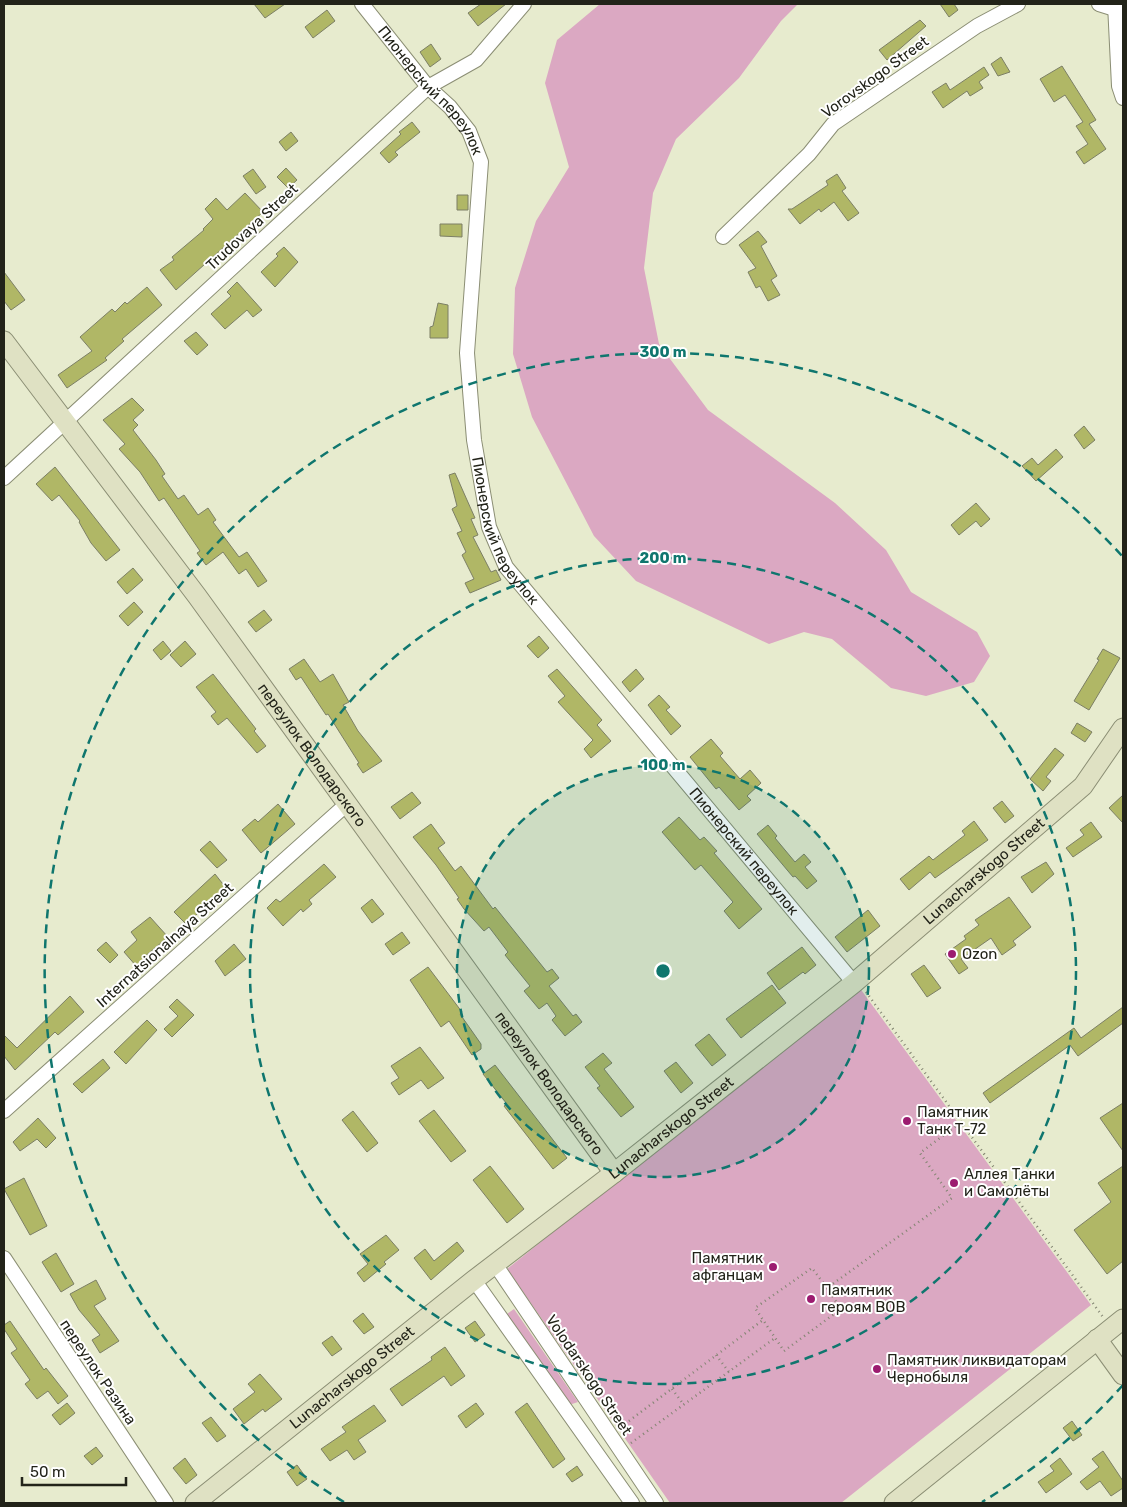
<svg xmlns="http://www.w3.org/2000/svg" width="1127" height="1507" viewBox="0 0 1127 1507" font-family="Rubik,sans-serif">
<rect width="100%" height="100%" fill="#e7ebce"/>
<!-- green -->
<path fill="#dba8c2" d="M600,4h198l-17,17 -42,57 -63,61 -23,54 -9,75 15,76 49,66 127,93 51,47 25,42 66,40 13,24 -16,26 -48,14 -35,-8 -59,-49 -28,-7 -35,12 -133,-63 -42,-45 -62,-119 -19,-63 2,-66 21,-67 33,-54 -24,-84 12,-43z
M859,987l232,318 -250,198h-171l-163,-234z
M514,1309l64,93 -9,3 -62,-91z"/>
<!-- building -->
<path fill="#b0b766" stroke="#7c7f65" d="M254,4h31l-20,14z
M481,4h25l-28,22 -10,-13z
M940,4h14l4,6 -9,7z
M327,10l8,11 -22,17 -8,-11z
M920,20l6,6 -39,34 -8,-10z
M431,44l10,15 -11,8 -10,-15z
M1001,57l9,15 -12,4 -7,-12z
M1062,66l34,54 -7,4 17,25 -22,15 -8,-12 12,-8 -12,-18 7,-4 -18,-27 -11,7 -14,-23z
M984,67l5,8 -10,7 4,6 -13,8 -3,-5 -24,17 -11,-16 14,-9 4,7z
M412,122l8,10 -25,20 3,3 -9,8 -9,-10 21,-19 -2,-2z
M291,132l7,9 -12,10 -7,-9z
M286,168l11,12 -9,8 -11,-11z
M253,169l13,18 -10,7 -13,-18z
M837,174l9,14 -4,3 17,22 -11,8 -14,-19 -13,10 -2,-3 -19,15 -12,-15h4l36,-24 -2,-4z
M245,193l18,19 -87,78 -16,-20 14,-10 -2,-3 32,-27 -1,-1 10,-10 -8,-10 11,-11 11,12z
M457,195h11v15h-11z
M440,224h22v13l-22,-1z
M758,231l9,11 -6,4 16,30 -6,4 9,15 -12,6 -8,-15 -4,2 -8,-16 8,-4 -17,-23z
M284,247l14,15 -23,25 -14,-15 17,-16 -2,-2z
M4,272l21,28 -14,10 -7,-9z
M237,282l25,28 -9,7 -6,-7 -22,19 -14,-15 20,-18 -4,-4z
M147,287l15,18 -40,34 2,2 -19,17 2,2 -40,28 -9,-13 34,-24 -12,-14 32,-28 3,3 10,-10 2,2z
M438,303l10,2v33h-18v-11l3,-1z
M196,332l12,13 -11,10 -13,-14z
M132,398l12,12 -11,10 5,5 -5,5 23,30 9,14 -3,2 16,23 6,-4 14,20 10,-7 8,12 -3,2 26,35 8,-5 20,29 -9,6 -12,-18 -7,5 -16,-22 -17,13 -9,-12 3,-2 -36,-53 -5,3 -19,-29 -21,-23 6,-5 -22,-24z
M1084,426l11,14 -11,9 -10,-14z
M1056,449l7,8 -27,24 -14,-15 10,-8 6,7z
M55,467l65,83 -14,11 -15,-18 -12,-21 1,-1 -21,-26 -7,6 -16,-17z
M455,473l20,45 -4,1 7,16 -5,2 18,35 5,-2 5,10 -31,13 -5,-10 9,-4 -12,-24 4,-3 -9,-19 5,-2 -10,-22 5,-3 -8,-31z
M976,503l14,16 -9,8 -5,-6 -17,14 -8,-10z
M133,568l10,12 -16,14 -10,-12z
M134,602l9,10 -15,14 -9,-10z
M264,610l8,10 -16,12 -8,-10z
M539,636l10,12 -11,10 -11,-12z
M163,641l8,10 -10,9 -8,-10z
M185,641l11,13 -15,13 -11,-12z
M1103,649l17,9 -31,52 -15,-9 25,-41 -2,-1z
M304,659l16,23 13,-8 16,28 -6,3 15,26 24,30 -19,12 -6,-9 2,-1 -31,-49 -2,1 -25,-38 -5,3 -7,-11z
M557,669l45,51 -5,5 14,16 -20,17 -7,-9 9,-9 -35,-38 7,-6 -17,-20z
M636,669l8,10 -14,13 -8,-10z
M213,674l43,55 -2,2 12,15 -9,7 -30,-35 -9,7 -7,-9 5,-4 -20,-25z
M659,695l11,12 -4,3 15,16 -10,9 -23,-30z
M1077,723l15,9 -7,10 -14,-9z
M711,739l12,14 -3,3 20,23 10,-9 11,13 -14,13 4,4 -12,10 -20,-23 -3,2 -26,-32z
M1055,748l9,7 -18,22 5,4 -8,10 -13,-12z
M412,792l9,11 -21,16 -9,-12z
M1123,795v28l-14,-15z
M1002,801l12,15 -9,7 -12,-15z
M278,804l17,20 -34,29 -19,-23 13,-11 3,3z
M679,817l21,23 4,-3 13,14 -3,2 48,56 -23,20 -15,-18 9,-9 -32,-37 -6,5 -33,-38z
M974,821l14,19 -53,38 -5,-6 -21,18 -9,-11 29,-23 4,4 32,-25 -3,-4z
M1091,822l11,15 -29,20 -7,-9 18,-13 -4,-5z
M431,824l14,19 -7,5 17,23 6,-5 32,43 2,-2 52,65 5,-3 7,9 -10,8 24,30 3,-2 6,8 -17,14 -13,-16 4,-4 -9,-13 -8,6 -15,-18 6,-5 -25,-31 3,-3 -19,-25 -5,4 -20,-22 -7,-10 2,-1 -23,-33 -23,-28z
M768,825l9,11 -2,2 20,24 9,-8 7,8 -6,5 12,14 -10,8 -12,-13 -2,1 -36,-43z
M210,841l17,19 -10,8 -17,-18z
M1046,862l8,12 -22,19 -11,-16z
M324,864l12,13 -27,23 3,4 -9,8 -2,-3 -18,17 -16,-18 9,-9 4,3z
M215,874l11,14 -40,36 -12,-12z
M1009,897l22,30 -18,14 3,4 -14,10 -11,-17 -30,21 7,9 -9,6 -14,-20 21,-15 -2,-3 15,-11 -4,-5z
M372,899l12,15 -12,9 -11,-15z
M868,910l12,16 -33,26 -12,-15z
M150,917l18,20 -25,21 2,2 -8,7 -13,-15 13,-12 -6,-8z
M402,932l8,11 -17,12 -8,-11z
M106,942l12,13 -8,8 -13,-13z
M234,944l12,15 -21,17 -10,-15z
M802,947l14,18 -11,9 -2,-2 -24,18 -12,-17z
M924,965l17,23 -14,9 -16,-23z
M428,967l34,45 -2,2 21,30v5l-9,6 -23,-34 -8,6 -31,-47z
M772,985l14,18 -45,35 -15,-19z
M70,996l14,16 -26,23 -3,-3 -40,38 -11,-14v-21l13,13z
M177,999l17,16 -22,22 -8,-8 14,-13 -9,-9z
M1123,1007v16l-45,33 -8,-11 -80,58 -7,-10 91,-65 7,10z
M147,1020l10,10 -31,34 -12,-12z
M709,1034l17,21 -14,11 -17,-21z
M420,1047l24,31 -16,11 -7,-9 -22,15 -8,-12 8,-5 -8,-12z
M603,1053l9,10 -8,6 30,38 -13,10 -24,-29 3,-2 -15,-19z
M103,1059l7,9 -28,25 -9,-9z
M676,1062l17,21 -12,10 -17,-22z
M495,1065l72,93 -14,11 -49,-63 3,-2 -24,-30z
M1123,1103v48l-23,-33z
M434,1110l32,41 -15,11 -32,-41z
M353,1111l25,32 -11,9 -25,-32z
M38,1118l18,20 -10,10 -9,-9 -17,12 -7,-9z
M490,1166l34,43 -17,14 -34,-43z
M1123,1166v95l-16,13 -33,-44 37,-28 -13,-19z
M24,1178l23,48 -17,9 -26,-46z
M386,1235l13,15 -15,12 2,2 -22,18 -7,-9 11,-9 -8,-10z
M457,1242l7,9 -33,29 -17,-22 11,-9 9,12z
M56,1253l18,31 -13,8 -19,-30z
M96,1280l10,19 -12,7 25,35 -19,12 -8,-13 8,-5 -21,-25 -9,-16z
M363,1313l11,14 -10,7 -11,-13z
M10,1321l34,49 2,-2 22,28 -10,8 -10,-13 -11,8 -12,-15 5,-4 -19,-27 6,-4 -13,-20v-4z
M475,1321l10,14 -10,7 -10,-14z
M332,1336l10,13 -10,7 -10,-13z
M445,1347l20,29 -14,10 -7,-10 -42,30 -12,-17 42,-29 -1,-3z
M260,1374l22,25 -17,13 -2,-3 -19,15 -11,-15 22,-17 -7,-8z
M67,1403l8,10 -15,12 -8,-10z
M476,1403l8,11 -18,14 -8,-12z
M527,1403l38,56 -12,9 -38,-56z
M374,1405l12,16 -28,19 8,12 -12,8 -7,-10 -17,11 -9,-12 25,-17 -4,-5z
M211,1417l15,19 -9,6 -15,-19z
M1072,1421l10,14 -9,6 -10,-13z
M96,1447l7,9 -11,9 -8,-9z
M1103,1451l20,30v7l-12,8 -11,-15 -13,9 -7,-8 19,-15 -7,-8z
M185,1458l12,17 -11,9 -13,-16z
M1060,1458l12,16 -26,19 -8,-11 16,-11 -4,-5z
M297,1465l10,14 -10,7 -10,-14z
M577,1466l6,9 -11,7 -6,-8z"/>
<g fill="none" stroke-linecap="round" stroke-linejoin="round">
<defs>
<g id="street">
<path id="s1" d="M362,4l66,83 22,20 19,24 12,31 -14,191 7,87 15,87 17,40 348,416"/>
<path d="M1099,4l16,5"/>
<path d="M1115,4l4,82 4,12"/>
<path d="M723,237l86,-83 24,-30 144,-98 41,-22"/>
<path d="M4,478l424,-391 48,-27 48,-56"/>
<path d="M4,1111l344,-308"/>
<path d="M4,1258l162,245"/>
<path d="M495,1264l161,239"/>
<path d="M474,1280l158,223"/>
</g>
<g id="secondary">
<path id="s2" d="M4,341l193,255 417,577"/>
<path d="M1097,1339l26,36"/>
<path id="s3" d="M195,1503l279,-223 140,-107 240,-190 229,-197 40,-58"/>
<path d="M894,1503l229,-184"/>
</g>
</defs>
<!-- street casing -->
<use href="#street" stroke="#8b8e74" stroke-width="16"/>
<!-- secondary casing -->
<use href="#secondary" stroke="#8b8e74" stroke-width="21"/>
<!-- path -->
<path stroke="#828471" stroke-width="2.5" stroke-dasharray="1 4" stroke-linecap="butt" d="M866,992l237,325
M827,1288l14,21 -57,42 -29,-43 57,-40 15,20 125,-90 -32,-45 41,-31
M716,1355l13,17
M672,1389l12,16
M621,1427l142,-107
M631,1443l144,-105"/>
<!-- street -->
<use href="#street" stroke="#fff" stroke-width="14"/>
<!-- secondary -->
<use href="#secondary" stroke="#dfe1c3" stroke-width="19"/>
</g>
<!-- distance rings -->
<circle cx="663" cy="971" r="206" fill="#0f766e" fill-opacity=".12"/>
<g fill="none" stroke="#0f766e" stroke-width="2.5" stroke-dasharray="9 6">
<circle cx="663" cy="971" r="206"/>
<circle cx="663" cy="971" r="413"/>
<path d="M1123 1385A619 619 0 0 1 982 1502M344 1502A619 619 0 1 1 1123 557"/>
</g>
<!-- markers -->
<g fill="#9c1c70" stroke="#fff" stroke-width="2">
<circle cx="952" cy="954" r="5"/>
<circle cx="907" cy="1121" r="5"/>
<circle cx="954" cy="1183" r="5"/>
<circle cx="773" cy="1267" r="5"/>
<circle cx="811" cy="1299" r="5"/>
<circle cx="877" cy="1369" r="5"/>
</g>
<g text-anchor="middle" stroke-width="4" stroke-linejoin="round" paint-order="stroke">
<!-- street labels -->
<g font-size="15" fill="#222319" stroke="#fff">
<text transform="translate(875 77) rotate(-36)" y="5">Vorovskogo Street</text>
<text dy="5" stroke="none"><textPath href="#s1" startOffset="111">Пионерский переулок</textPath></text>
<text transform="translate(252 227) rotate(-43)" y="5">Trudovaya Street</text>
<text dy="5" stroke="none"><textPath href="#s1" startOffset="576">Пионерский переулок</textPath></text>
<text dy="5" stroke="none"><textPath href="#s2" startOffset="516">переулок Володарского</textPath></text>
<text dy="5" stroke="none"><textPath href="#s1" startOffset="981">Пионерский переулок</textPath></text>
<text dy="5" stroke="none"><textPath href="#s3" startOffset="1011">Lunacharskogo Street</textPath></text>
<text transform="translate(165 945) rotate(-42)" y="5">Internatsionalnaya Street</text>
<text dy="5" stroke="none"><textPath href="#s2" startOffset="921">переулок Володарского</textPath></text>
<text dy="5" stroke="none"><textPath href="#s3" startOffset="606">Lunacharskogo Street</textPath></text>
<text transform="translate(98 1372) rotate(56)" y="5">переулок Разина</text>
<text transform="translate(589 1375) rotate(56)" y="5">Volodarskogo Street</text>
<text dy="5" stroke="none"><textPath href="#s3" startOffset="201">Lunacharskogo Street</textPath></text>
</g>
<!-- poi labels -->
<g font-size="15" fill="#222319" stroke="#fff" text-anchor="start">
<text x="962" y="959">Ozon</text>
<text x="917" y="1117">Памятник<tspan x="917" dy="17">Танк Т-72</tspan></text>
<text x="964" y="1179">Аллея Танки<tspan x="964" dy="17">и Самолёты</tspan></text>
<text x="763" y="1263" text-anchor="end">Памятник<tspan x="763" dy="17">афганцам</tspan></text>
<text x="821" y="1295">Памятник<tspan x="821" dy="17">героям ВОВ</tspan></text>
<text x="887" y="1365">Памятник ликвидаторам<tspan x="887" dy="17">Чернобыля</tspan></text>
</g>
</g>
<circle cx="663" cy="971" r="8" fill="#0f766e" stroke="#fff" stroke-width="2.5"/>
<g font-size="15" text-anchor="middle" font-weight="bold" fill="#0f766e" stroke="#fff" stroke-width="4" stroke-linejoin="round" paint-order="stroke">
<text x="663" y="357">300 m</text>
<text x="663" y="563">200 m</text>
<text x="663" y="770">100 m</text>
</g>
<!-- border -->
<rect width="1127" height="1507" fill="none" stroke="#222319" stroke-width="10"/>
<!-- scale -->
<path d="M22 1477v8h104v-8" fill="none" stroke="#222319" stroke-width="2.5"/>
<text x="30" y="1477" font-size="15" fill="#222319" stroke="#ffffff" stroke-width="4" paint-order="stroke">50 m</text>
</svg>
